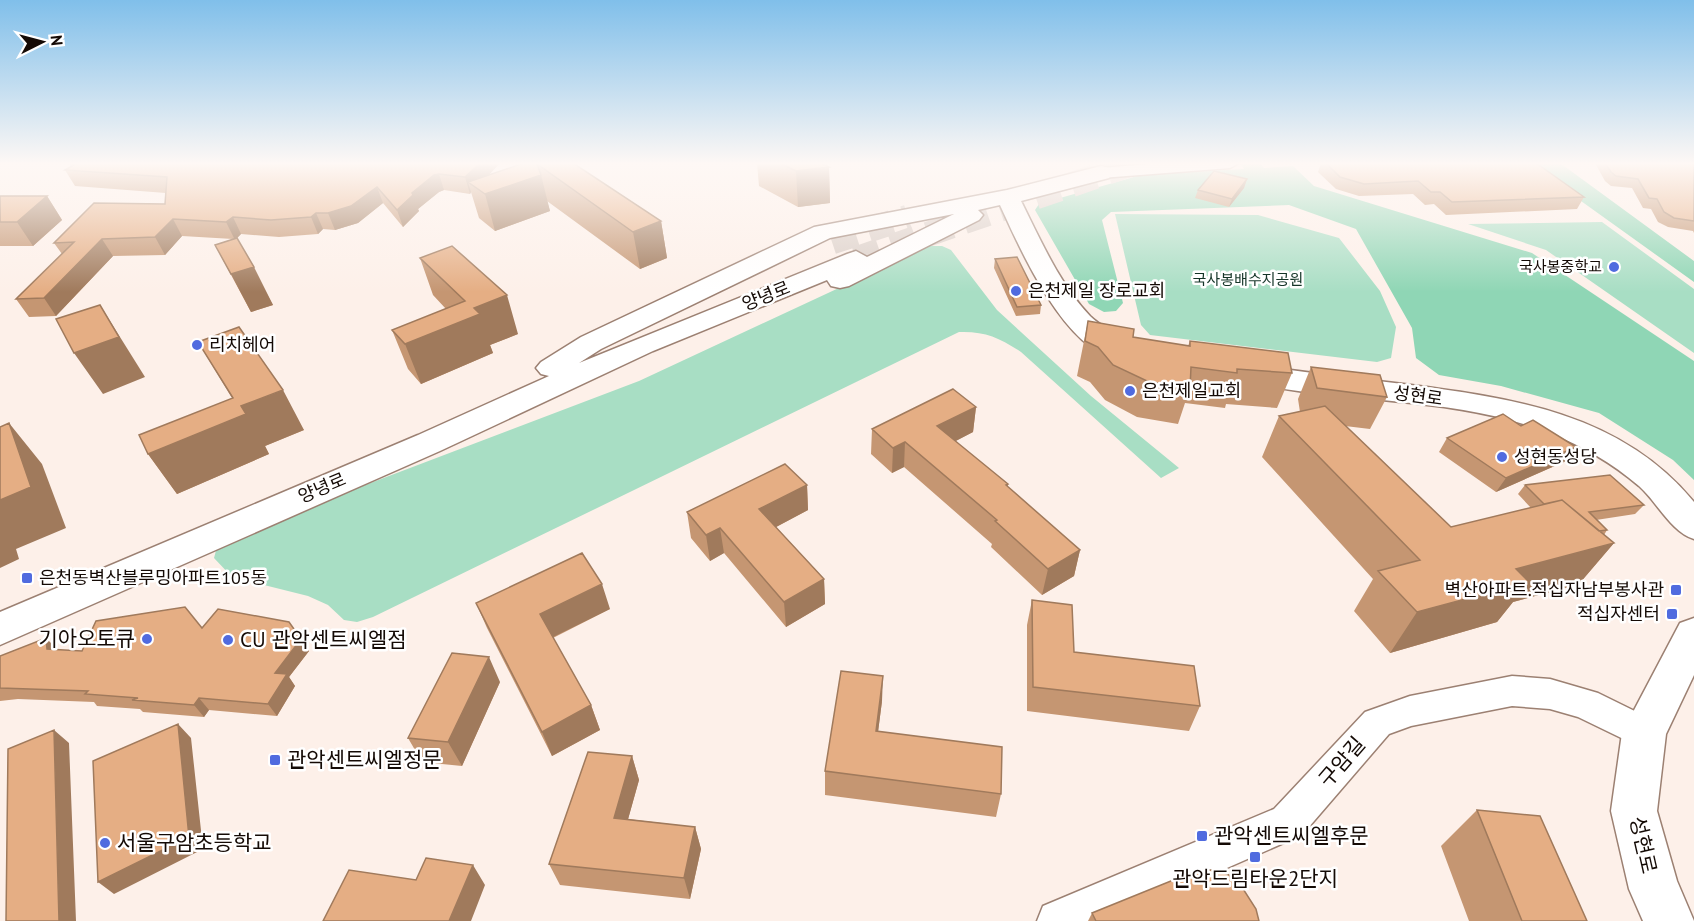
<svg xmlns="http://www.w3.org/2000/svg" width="1694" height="921" viewBox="0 0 1694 921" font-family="'PT Sans','Noto Sans KR',sans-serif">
<rect width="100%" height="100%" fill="#fdf0e9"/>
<!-- green -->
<path fill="#a8dec4" d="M1115,214l143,1 81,23 41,53 16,36 -5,31 -14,4 -227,-27 -9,-10z
M1602,222l92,67v64l-148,-103 -78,-26z
M929,246h13l9,4 46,60 94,86 88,72 -18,10 -140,-126c-21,-14 -36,-21 -62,-20l-586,285 -16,5 -13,-2 -16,-15 -20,-9 -76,-19 -18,-19 3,-11 14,-11 408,-155z"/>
<!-- forest -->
<path fill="#8fd6b5" d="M1240,163h20l4,5 29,-2 21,20 218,67 162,108v119l-21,-20 -74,-47 -98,-27 -62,-11 -23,-17 -4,-30 -56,-99 -67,-24 -178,7 -9,8 21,83 -7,8 -12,1 -15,-8 -54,-94 4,-6 102,-29 103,-6z
M1528,163h32l134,98v21z"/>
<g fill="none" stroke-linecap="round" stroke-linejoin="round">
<!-- secondary-tunnel -->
<path stroke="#dacec7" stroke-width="25" stroke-dasharray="25 13" stroke-linecap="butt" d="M832,242l76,-25
M856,259l278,-96"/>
<defs>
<path id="street" d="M1161,163h78l-9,5 -129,10 -9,-5 9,-5z
M1512,676l38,3 48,14 59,29 5,11 -5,11 -13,5 -66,-32 -28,-8 -38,-3 -101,20 -22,8 -87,101 -196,86h-69l6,-15 231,-97 91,-97 45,-16z"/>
<path id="secondary" d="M1101,166l8,2 3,5 -3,5 -88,23c20,40 38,82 69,115 14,14 39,22 48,36l-4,6c-61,15 -114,-110 -134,-153l-22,5 5,5 -4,5 -130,66 -9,2 -9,-2 -4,-6 -174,71 -213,100 -440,194v-33l418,-177 131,-59 -8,-2 -5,-6 5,-6 40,-25 233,-110 193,-37zM954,214l-87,43 -11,-6 -9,3 -268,109 22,-14 229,-111z
M1245,364c53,7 105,14 158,20 108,14 217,28 291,118v37c-23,-7 -36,-36 -55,-53 -27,-23 -56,-40 -90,-53 -98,-39 -213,-28 -314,-54l-5,-6 5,-6z
M1694,618v57l-28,59 -9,77 20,70 17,40h-51l-14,-32 -18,-78 11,-78 58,-110z"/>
</defs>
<!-- street casing -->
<use href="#street" stroke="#9c8072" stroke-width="3"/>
<!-- secondary casing -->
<use href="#secondary" stroke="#9c8072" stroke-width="3"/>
<!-- street -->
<use href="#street" fill="#fff" fill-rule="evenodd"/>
<!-- secondary -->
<use href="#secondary" fill="#fff" fill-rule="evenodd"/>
</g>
<!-- wall -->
<path fill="#c59672" d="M69,163h431l-11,12 35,-12h49l88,58 6,37 -27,11 -93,-68 3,10 -55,20 -16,-13 -8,-26 -1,2 -26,-4 -5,2 -21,17 1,2 -16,16 -20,-24 -25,20 -23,7 -12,-1 -5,5 -39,3 -38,-3 -5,5 37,66 -22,7 -36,-67 18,-6 -51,-3 -17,19 -52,1 -57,60 -27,1 -13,-18 46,-45 -8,-11 111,-39 1,-11 -91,-7 -10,-16 6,-3z
M757,163h64l8,4 1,36 -32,4 -39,-21z
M1321,163h215l48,34 -7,12 -131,6 -12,-11 -9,1 -12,-11 -54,2 -23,-7 -18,-17z
M1595,163h99v70l-1,-2 -25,-4 -10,-5 -7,-13 -8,-1 -11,-20 -21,-2 -6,-5z
M1247,179l-3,9 -15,19 -34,-9 3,-8z
M0,196h47l15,24 -29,26h-33z
M420,258l98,76 -28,11 3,8 -72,31 -13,-15 -16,-39 54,-21 -13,-14z
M995,259l46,46 -1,9 -24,2 -22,-48z
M1088,321l45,16 55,9 2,-5 102,32 -15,35 -51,-4 -1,4 -40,-5 -7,21 -41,-7 -32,-17 -15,-18 -13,-6z
M198,342l106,88 -39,16 4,8 -92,40 -29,-40 84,-56z
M1311,367l76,30 -17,32 -25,-3 106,101 80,-19 -13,-14 7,-9 119,20 -9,9 -39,6 11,10 -3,5 10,8 -35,41 -66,18 -16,20 -107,31 -36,-42 19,-32 -111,-122 17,-41 21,-4 -2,-13z
M976,407l-3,25 -18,9 53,43v3l72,63 -6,26 -32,19 -51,-48 1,-3 -88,-77 -12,6 -21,-19 1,-25z
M1521,426l55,21 -10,14 -70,31 -57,-40 8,-14z
M807,485l1,25 -32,17 48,52 1,25 -39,23 -62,-74 -14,8 -19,-23 -4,-26z
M1032,600l42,52 126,54 -11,25 -162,-20v-86z
M476,603l134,6 -57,29 38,67 9,25 -48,26 -65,-128z
M202,628l107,23 -20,26 6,9 -18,30 -68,-6 -5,7 -61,-5 -3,-3 -43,-3 -3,-4 -76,-3 -18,2v-45l58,-6 24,1z
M500,682l-38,84 -40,-4 -14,-24z
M882,701l-4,31 123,62 -5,23 -171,-22v-24z
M632,756l7,24 -11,39 67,8 6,22 -11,50 -130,-14 -11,-21z
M1477,810l110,111h-118l-28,-75z
M1092,913l167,8h-171z"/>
<!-- shaded-wall -->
<path fill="#a07a5c" d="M480,163h20l-24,25 -8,-6 3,10 -1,2 -5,-17z
M829,167l1,36 -32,4 -2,-36z
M439,174l5,16 -5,2 -21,17 1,2 -16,16 -6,-17 15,-17 22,-18z
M541,175l9,36 -55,20 -10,-37z
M1247,179l-3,9 -15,19 3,-8z
M377,187l6,16 -25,20 -23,7 -7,-17z
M47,196l15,24 -29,26 -16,-24z
M316,213l7,16 -5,5 -7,-17z
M233,217l8,17 -6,6 -9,-18z
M173,219l9,17 -17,19 -10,-18z
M661,221l6,37 -27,11 -7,-37z
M102,239l11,17 -57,60 -12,-18z
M254,267l19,38 -22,7 -20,-38z
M507,295l11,39 -28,11 3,8 -72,31 -16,-40 69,-36z
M100,305l45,72 -42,17 -29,-41z
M283,390l21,40 -39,16 4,8 -92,40 -29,-40 93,-48z
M976,407l-3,25 -38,20 2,-26z
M9,423l33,41 24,64 -50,21 3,10 -19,9v-68z
M905,442l-1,25 -12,6 1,-25z
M1576,447l-10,14 -70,31 10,-14z
M807,485l1,25 -47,25 -2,-26z
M720,528l4,25 -14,8 -4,-26z
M1614,543l-35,41 -66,18 -16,20 -107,31 27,-41 99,-43z
M1080,550l-6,26 -32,19 6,-26z
M824,579l1,25 -39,23 -2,-25z
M602,584l8,25 -61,30 -9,-25z
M46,638l12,12 -11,-1z
M301,639l8,12 -20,26 6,9 -18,30 -9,-12 7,-31z
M489,657l11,25 -38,84 -14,-24z
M883,676l-1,25 -7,54 1,-24z
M199,698l10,12 -5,7 -10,-12z
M591,705l9,25 -48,26 -10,-24z
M178,724l13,14 12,111 -89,45 -16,-12z
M54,730l15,13 7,178h-17z
M632,756l7,24 -17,61 -8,-23z
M695,827l6,22 -11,50 -6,-21z
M473,865l12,20 -14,36h-22z"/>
<!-- building -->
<path fill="#e5ae84" stroke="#a07a5c" stroke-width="1.5" d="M77,163h403l-15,14 -26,-3 -5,1 -22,18 1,2 -16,15 -20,-23 -26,19 -23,7h-12l-5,4 -40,3 -38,-3 -7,5 -53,-3 -18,18 -53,2 -58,59 -28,1 58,-57 -20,1 40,-40 71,1 2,-27 -102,-7z
M524,163h49l88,58 -28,11 -96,-68 4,11 -56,19 -17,-12z
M780,163h41l8,4 -33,4z
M1326,163h210l48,34 -132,5 -12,-10h-9l-13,-11 -54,3 -24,-7z
M1605,163h89v58l-20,-3 -10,-6 -7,-13 -8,-1 -11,-19 -22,-3 -5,-4z
M1214,171l33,8 -15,20 -34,-9z
M0,196h47l-30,26h-17z
M237,238l17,29 -23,7 -16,-29z
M452,246l55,49 -33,13 6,6 -75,30 -13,-14 73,-29 -45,-43z
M1017,257l24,48 -24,2 -22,-48z
M100,305l19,32 -45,16 -18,-34z
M1088,321l46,8 -1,8 57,9v-5l98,12 4,20 -55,-4v4l-46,-6 -1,22 -43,-8 -34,-16 -15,-18 -13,-6z
M239,327l44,63 -42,16 5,8 -98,40 -9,-19 94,-37 -35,-56z
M1311,367l69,8 7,22 -70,-9z
M953,389l23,18 -39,19 71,58 -2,1 74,65 -32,19 -53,-48 2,-1 -92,-78 -12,6 -21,-19z
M1325,406l126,121 111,-27 52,43 -98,26 13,13 -112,30 -39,-41 42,-11 -141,-144z
M1503,414l18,12 12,-6 43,27 -70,31 -59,-40z
M9,423l22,64 -31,13v-73z
M785,464l22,21 -48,24 65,70 -40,23 -64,-74 -14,7 -19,-23z
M1610,475l34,30 -55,7 18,18 -8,1 -37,-31 -18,4 -19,-19z
M582,553l20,31 -62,30 51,91 -49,27 -66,-129z
M1032,600l40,5 2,47 120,14 6,40 -167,-19z
M185,607l17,21 16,-19 71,13 12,17 -26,34 12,1 -19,30 -69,-6 -5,7 -62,-5 6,-2 -53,-4 3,-3 -88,-3v-32l46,-18 1,11 35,2 14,-30z
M452,653l37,4 -41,85 -40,-4z
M841,671l42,5 -7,55 126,16 -1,47 -176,-23z
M178,724l11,113 -91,45 -5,-121z
M54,730l5,191h-53l2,-172z
M588,752l44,4 -18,62 81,9 -11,51 -135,-14z
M1477,810l63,6 47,105h-65z
M426,858l47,7 -24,56h-126l26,-51 67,10z
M1198,870h20l11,5 11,9 16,25 3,12h-163l-4,-8z"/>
<!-- sky -->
<linearGradient id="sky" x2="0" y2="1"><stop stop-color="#80bfea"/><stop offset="0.56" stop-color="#fef8f5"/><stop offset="1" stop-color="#fef8f5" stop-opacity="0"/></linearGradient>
<rect width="1694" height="292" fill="url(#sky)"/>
<!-- markers -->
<g fill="#506bdf" stroke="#fff" stroke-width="2">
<circle cx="1614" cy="267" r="6"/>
<circle cx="1016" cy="291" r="6"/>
<circle cx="197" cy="345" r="6"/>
<circle cx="1130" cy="391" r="6"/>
<circle cx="1502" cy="457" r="6"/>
<rect x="21" y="572" width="12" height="12" rx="3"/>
<rect x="1670" y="584" width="12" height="12" rx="3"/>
<rect x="1666" y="608" width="12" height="12" rx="3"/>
<circle cx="147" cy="639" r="6"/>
<circle cx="228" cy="640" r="6"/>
<rect x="269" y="754" width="12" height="12" rx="3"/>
<rect x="1196" y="830" width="12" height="12" rx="3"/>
<circle cx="105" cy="843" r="6"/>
<rect x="1249" y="851" width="12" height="12" rx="3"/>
</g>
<g text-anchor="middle" stroke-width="5" stroke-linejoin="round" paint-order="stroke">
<!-- far-poi labels -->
<g font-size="15" fill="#140a05" stroke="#fff" text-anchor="end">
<text x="1602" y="272">국사봉중학교</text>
</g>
<!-- far-park labels -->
<g font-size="15" fill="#143427" stroke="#fff">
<text x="1248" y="285">국사봉배수지공원</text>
</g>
<!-- poi labels -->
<g font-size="18" fill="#140a05" stroke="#fff" text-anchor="start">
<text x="1028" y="297">은천제일 장로교회</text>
<text x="209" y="351">리치헤어</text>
<text x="1142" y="397">은천제일교회</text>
<text x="1514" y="463">성현동성당</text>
<text x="39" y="584">은천동벽산블루밍아파트105동</text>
<text x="1664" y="596" text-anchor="end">벽산아파트.적십자남부봉사관</text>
<text x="1660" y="620" text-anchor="end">적십자센터</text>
</g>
<!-- street labels -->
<g font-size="18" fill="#140a05" stroke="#fff">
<text transform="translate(766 296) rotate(-22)" y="6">양녕로</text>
<text transform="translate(1418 396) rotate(8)" y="6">성현로</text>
<text transform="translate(322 488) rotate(-23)" y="6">양녕로</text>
</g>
<!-- near-poi labels -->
<g font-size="21" fill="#140a05" stroke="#fff" text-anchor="start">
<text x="135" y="646" text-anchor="end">기아오토큐</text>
<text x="240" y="647">CU 관악센트씨엘점</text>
<text x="287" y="767">관악센트씨엘정문</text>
<text x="1214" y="843">관악센트씨엘후문</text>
<text x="117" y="850">서울구암초등학교</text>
<text x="1255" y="886" text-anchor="middle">관악드림타운2단지</text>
</g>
<!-- near-street labels -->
<g font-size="21" fill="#140a05" stroke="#fff">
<text transform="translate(1342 762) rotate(-49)" y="7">구암길</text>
<text transform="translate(1643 845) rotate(77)" y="7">성현로</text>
</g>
</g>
<!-- north arrow -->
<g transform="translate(42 42) rotate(84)" stroke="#ffffff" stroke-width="4.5" paint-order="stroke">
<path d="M0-4.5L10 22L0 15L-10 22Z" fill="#140a05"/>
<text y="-9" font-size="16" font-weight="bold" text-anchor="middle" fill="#140a05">N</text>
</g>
</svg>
